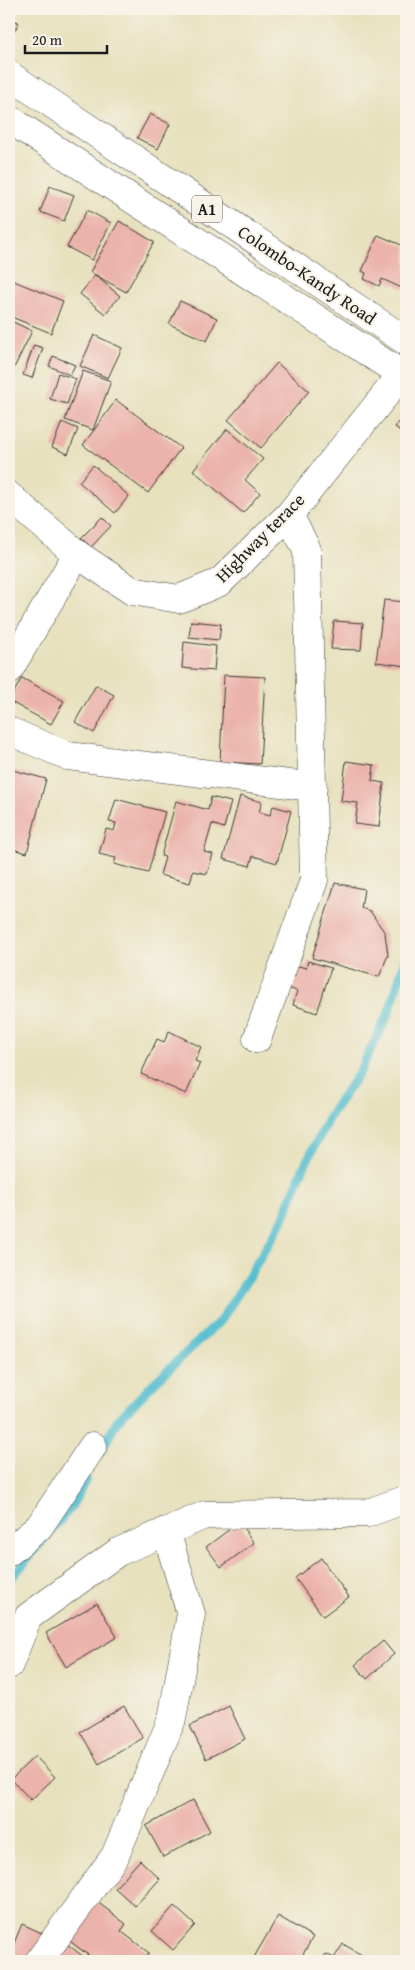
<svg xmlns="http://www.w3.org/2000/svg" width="415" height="1970" viewBox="0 0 415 1970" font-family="'Gentium Book Plus',serif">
<rect width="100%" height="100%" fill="#f7f3e8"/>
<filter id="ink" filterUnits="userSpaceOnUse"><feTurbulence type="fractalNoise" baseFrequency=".02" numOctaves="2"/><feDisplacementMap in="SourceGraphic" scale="10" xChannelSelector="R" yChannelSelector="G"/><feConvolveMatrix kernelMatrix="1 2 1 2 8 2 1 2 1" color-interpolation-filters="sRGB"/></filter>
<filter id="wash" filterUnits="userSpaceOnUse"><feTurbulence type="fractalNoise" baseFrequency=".0096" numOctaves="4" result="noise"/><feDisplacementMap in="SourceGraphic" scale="20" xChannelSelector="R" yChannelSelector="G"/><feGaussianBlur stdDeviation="1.12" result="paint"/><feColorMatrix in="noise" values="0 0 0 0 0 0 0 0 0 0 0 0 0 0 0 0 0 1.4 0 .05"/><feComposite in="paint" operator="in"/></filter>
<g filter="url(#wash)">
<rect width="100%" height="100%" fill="#e7e1be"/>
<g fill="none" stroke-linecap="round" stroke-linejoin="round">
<!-- stream -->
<path stroke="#54becf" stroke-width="9" d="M100,1453l17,-32 37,-38 66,-62 25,-38 38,-64 20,-50 27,-54 29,-42 29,-58 18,-58
M9,1581l62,-74 15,-28"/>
</g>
<g id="blocks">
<!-- building -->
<path fill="#ebb3ab" d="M9,17l10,6 -10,17z
M150,114l20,10 -12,25 -21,-11z
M50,186l24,9 -10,26 -24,-9z
M87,210l24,13 -19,37 -25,-13z
M119,221l35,21 -28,50 -36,-20z
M378,235l28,12v36l-2,6 -22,-10 -3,7 -15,-7 2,-6 -4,-2z
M95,275l25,21 -15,18 -25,-20z
M9,279l54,22 -12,32 -42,-17z
M180,301l37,17 -10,23 -38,-17z
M9,320l23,11 -19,39 -4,-3z
M94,335l28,13 -14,30 -28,-12z
M34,345l9,3 -11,30 -9,-3z
M53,356l22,9 -5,10 -21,-9z
M277,363l32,28 -48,57 -33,-28z
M83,371l28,10 -18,49 -28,-10z
M58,373l18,6 -9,25 -17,-5z
M116,400l65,48 -33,45 -65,-48z
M406,412v23l-11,-8z
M62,422l16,7 -10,25 -16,-7z
M227,429l36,30 -18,21 15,13 -17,20 -50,-43z
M93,465l36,31 -14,17 -36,-31z
M102,517l9,9 -20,21 -10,-9z
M384,600l22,2v64l-30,-4z
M191,621l30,3 -2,16 -30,-3z
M334,621l29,2 -2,27 -30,-1z
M184,642l32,4 -2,25 -32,-3z
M224,675l41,2 -5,87 -40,-2z
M22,678l42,23 -13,23 -42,-23z
M96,685l18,10 -20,38 -19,-11z
M346,761l28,4 -2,16 12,2 -5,44 -24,-3 3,-21 -17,-2z
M9,769l37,10 -19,74 -18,-5z
M240,796l22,6 -3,10 11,3 3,-9 18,5 -14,52 -24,-7 -3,10 -27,-7z
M211,797l20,5 -7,26 -12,-4 -8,28 9,2 -6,20 -14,-3 -3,12 -30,-8 5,-18 -4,-1 15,-55 32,9z
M116,799l49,13 -17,61 -34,-9 2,-6 -17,-4 7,-25 8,2 2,-8 -7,-1z
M335,883l29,6 -3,19 9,3 15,22 3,22 -9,22 -67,-19z
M308,961l23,7 -14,45 -24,-8 4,-14 -13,-4 7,-23 15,4z
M169,1031l32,16 -6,14 5,2 -14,31 -45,-20 16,-35 7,3z
M239,1522l15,21 -33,24 -15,-20z
M321,1558l28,39 -26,19 -28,-38z
M97,1603l20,34 -51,30 -20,-34z
M383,1641l11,13 -27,25 -12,-14z
M124,1706l19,32 -44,26 -19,-32z
M229,1706l16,33 -39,20 -16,-33z
M35,1756l20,21 -24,23 -20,-21z
M193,1800l17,31 -47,26 -17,-31z
M140,1860l20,19 -25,27 -20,-18z
M96,1901l30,23 -5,7 28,22 -7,8h-36l-4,-3 -6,3 -29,-22z
M174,1906l21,19 -22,25 -21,-19z
M278,1916l35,21 -14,24h-41l-5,-2z
M22,1924l24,11 -12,26h-25v-6z
M62,1940l27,21h-44z
M343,1944l29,17h-51l5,-7 8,4z"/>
</g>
</g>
<g filter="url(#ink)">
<use href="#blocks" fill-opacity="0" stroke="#3a3a34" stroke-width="1"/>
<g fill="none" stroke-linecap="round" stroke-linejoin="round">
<defs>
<path id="minor" d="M9,496l68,58 55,37 47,8 41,-17 69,-67 113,-141
M9,670l68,-116
M9,731l59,25 245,31
M257,1039l57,-159 -7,-330 -18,-35
M9,1552l30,-25 54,-81
M9,1665l19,-48 90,-65 87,-37 163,-2 38,-14
M39,1961l76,-105 57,-137 19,-105 -25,-83"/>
<path id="highway" d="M9,75l397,266
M9,119l397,258"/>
</defs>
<!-- minor casing -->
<use href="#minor" stroke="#3a3a34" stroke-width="29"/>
<!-- highway casing -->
<use href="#highway" stroke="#3a3a34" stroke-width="29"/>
<!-- minor -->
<use href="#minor" stroke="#fff" stroke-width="28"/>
<!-- highway -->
<use href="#highway" stroke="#fff" stroke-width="28"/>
</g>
</g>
<g text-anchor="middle" stroke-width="4" stroke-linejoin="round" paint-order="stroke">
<!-- shield labels -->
<rect fill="#f7f3e8" stroke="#5e5c59" stroke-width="1" x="192" y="195.5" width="30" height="27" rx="4"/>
<g font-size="16" font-weight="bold" fill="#1c1c1c">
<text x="207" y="215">A1</text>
</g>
<!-- street labels -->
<g font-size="18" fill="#1c1c1c" stroke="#f7f3e8">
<text transform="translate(307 275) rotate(34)" y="6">Colombo-Kandy Road</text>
<text transform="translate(260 538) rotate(-45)" y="6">Highway terace</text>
</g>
</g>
<!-- margin -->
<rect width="415" height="1970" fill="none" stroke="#f7f3e8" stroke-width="30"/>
<!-- scale -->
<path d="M25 45v8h82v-8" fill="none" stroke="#1c1c1c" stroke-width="2.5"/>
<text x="32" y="45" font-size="15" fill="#1c1c1c" stroke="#f7f3e8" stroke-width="4" paint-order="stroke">20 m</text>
</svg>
